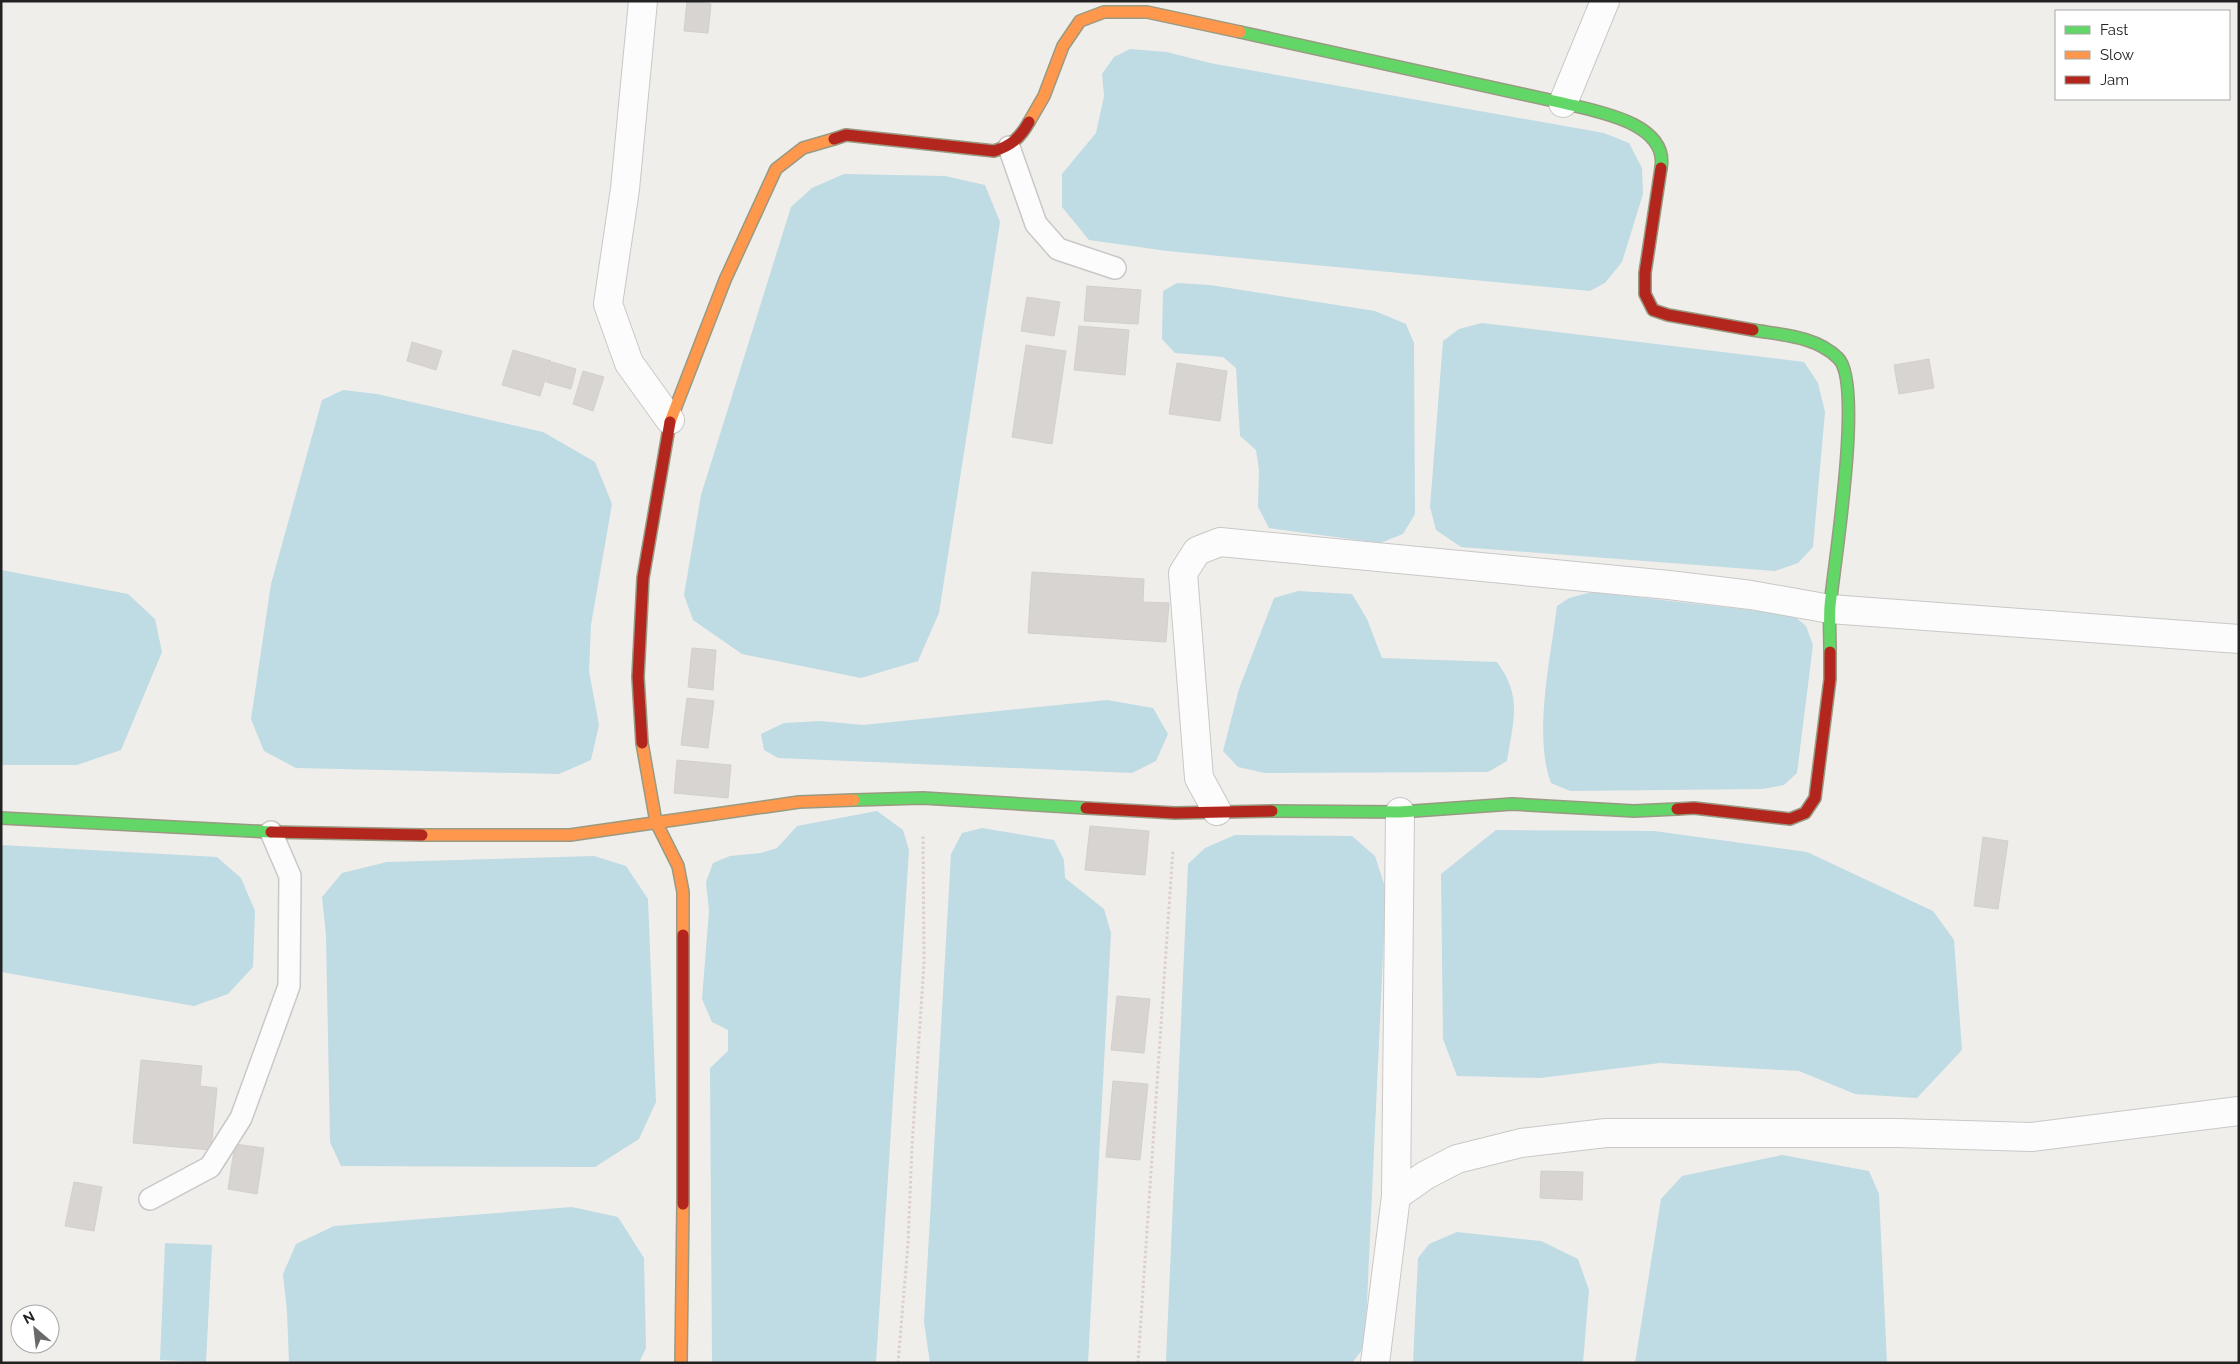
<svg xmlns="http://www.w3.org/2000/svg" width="2240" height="1364" viewBox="0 0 2240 1364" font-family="Raleway,sans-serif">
<rect width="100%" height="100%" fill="#f0eeeb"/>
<!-- water -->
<path fill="#bfdbe3" d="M1130,49l37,3 43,11 394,70 25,10 13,25 1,26 -21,68 -17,21 -15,8 -423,-40 -78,-11 -27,-33v-33l34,-41 8,-37 -2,-22 12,-17z
M844,174l101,2 40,9 15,37 -61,391 -21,48 -57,17 -119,-24 -49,-34 -9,-25 17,-100 90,-288 21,-19z
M1177,283l33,2 165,26 31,13 8,19 1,171 -12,20 -23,9 -111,-15 -11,-21 1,-37 -3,-20 -16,-14 -4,-68 -13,-11 -48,-4 -13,-14 1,-48z
M1482,323l322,39 14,21 7,29 -12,135 -15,16 -23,8 -314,-24 -25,-17 -6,-23 13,-166 16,-12z
M343,390l34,4 166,38 52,30 17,42 -21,121 -2,46 10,54 -8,35 -32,14 -263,-6 -32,-17 -13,-32 20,-135 51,-184z
M1,570l127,24 27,25 7,33 -41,98 -44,15h-76z
M1298,591l54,3 15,25 15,39 115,4c26,35 16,59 10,99l-19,11 -223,1 -27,-6 -15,-16 16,-62 35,-91z
M1592,592l201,23 13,11 7,19 -16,128 -13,12 -21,4 -193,2 -19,-8c-18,-47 0,-127 6,-177l12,-8z
M1107,700l46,8 15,26 -12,27 -24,12 -354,-15 -14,-8 -3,-16 23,-11 36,-2 43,4z
M877,811l26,19 6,20 -33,513h-164l-2,-295 18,-17v-21l-16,-8 -10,-23 7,-88 -3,-29 7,-19 17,-7 31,-3 16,-5 20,-22z
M982,828l72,12 10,20 1,18 39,31 7,24 -23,430h-158l-6,-41 27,-468 11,-21z
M1496,830l158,1 153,21 126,59 21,29 8,110 -45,48 -62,-4 -56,-23 -139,-8 -120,15 -83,-2 -14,-37 -2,-165z
M1235,835l117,1 23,20 11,34 -21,456 -13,17h-185l-1,-3 22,-496 17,-16z
M1,845l216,12 24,21 14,33 -2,56 -25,27 -34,12 -193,-34z
M594,856l32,10 22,33 8,203 -17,37 -44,28 -254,-1 -11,-24 -4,-207 -4,-38 20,-24 45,-11z
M1782,1155l87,16 10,23 8,169h-252l26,-164 21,-23z
M572,1207l46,10 26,41 2,90 -7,15h-350l-2,-52 -4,-37 13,-30 38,-18z
M1457,1232l84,9 37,18 11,31 -6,73h-170l5,-105 11,-14z
M165,1243l47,2 -6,117 -46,-2z"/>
<!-- building -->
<path fill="#d7d4d2" stroke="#d3d0cc" d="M687,1l24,3 -3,29 -24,-2z
M1087,286l54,4 -3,34 -54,-3z
M1027,297l33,5 -6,34 -33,-5z
M1079,326l50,4 -4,45 -51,-5z
M412,342l30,9 -6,19 -29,-9z
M1026,345l40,6 -14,93 -40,-7z
M513,350l38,11 -11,35 -38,-11z
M1929,359l5,29 -35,6 -5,-29z
M552,362l24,7 -5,20 -25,-7z
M1177,363l50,8 -7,50 -51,-7z
M583,371l21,6 -11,34 -20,-7z
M1032,572l112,7 -1,23 26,1 -3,39 -138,-9z
M692,648l24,2 -3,40 -25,-3z
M687,698l27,3 -6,47 -27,-3z
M677,760l54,5 -3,33 -54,-5z
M1090,826l59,5 -4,44 -60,-5z
M1983,837l25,4 -10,68 -24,-3z
M1117,996l33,3 -6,54 -33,-3z
M141,1060l61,6 -2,20 17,2 -6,62 -78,-7z
M1113,1081l35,3 -8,76 -34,-3z
M235,1144l29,4 -7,46 -29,-5z
M1541,1171l42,1 -1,28 -42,-2z
M74,1182l28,5 -8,44 -29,-5z"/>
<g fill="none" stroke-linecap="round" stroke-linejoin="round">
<defs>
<path id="lane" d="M1009,147l27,77 22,25 57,19
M150,1199l60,-32 31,-49 48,-132 1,-110 -19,-44"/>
<path id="street" d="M643,1l-18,188 -17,115 21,59 41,57
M1563,103l42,-102
M1217,811l-18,-33 -16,-205 14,-22 23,-9 449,43 82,10 79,14 409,30
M1396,1196l30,-21 31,-16 64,-16 85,-10h292l133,4 208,-26
M1375,1363l21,-167 4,-384"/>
<path id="fast" d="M1240,32l323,71c31,8 106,19 98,65
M1753,330c29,5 63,6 85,28 26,24 -4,207 -8,248 -1,15 0,30 0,46
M854,800l69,-2 163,10
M1272,811l128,1 112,-8 122,7 43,-2
M1,818l270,14"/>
<path id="slow" d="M1029,122l15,-26 19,-50 17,-25 24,-9h43l93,20
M670,422l55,-142 51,-111 27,-21 31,-9
M642,743l14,79 22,44 5,26v43
M422,835h148l229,-33 55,-2
M681,1363l2,-159"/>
<path id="jam" d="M834,139l12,-4 148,16c17,-5 26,-13 35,-29
M1661,168l-16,105v21l8,16 15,5 85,15
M642,743l-4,-66 5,-99 27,-156
M1086,808l89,5 97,-2
M1677,809l17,-1 96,11 15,-6 10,-15 15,-119v-27
M271,832l151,3
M683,1204v-269"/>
</defs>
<!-- lane casing -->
<use href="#lane" stroke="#c9c8c7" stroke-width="24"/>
<!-- street casing -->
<use href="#street" stroke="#c9c8c7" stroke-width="30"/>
<!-- fast casing -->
<use href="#fast" stroke="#999a82" stroke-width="14"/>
<!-- slow casing -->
<use href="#slow" stroke="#999a82" stroke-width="14"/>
<!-- jam casing -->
<use href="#jam" stroke="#999a82" stroke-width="14"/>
<!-- path -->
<path stroke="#dccecd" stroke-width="3" stroke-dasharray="2.5 2.5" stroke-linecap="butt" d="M898,1363l10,-119 4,-98 12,-183 -1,-129
M1138,1363l35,-514"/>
<!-- lane -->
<use href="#lane" stroke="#fdfcfc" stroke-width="21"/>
<!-- street -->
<use href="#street" stroke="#fdfcfc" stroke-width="28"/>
<!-- fast -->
<use href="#fast" stroke="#63d668" stroke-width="11"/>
<!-- slow -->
<use href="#slow" stroke="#ff974d" stroke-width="11"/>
<!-- jam -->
<use href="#jam" stroke="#b3261e" stroke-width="11"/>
</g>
<!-- border -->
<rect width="2240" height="1364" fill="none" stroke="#222222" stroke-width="5"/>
<!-- legend -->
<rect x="2055" y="10" width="175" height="90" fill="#ffffff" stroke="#a7a7a7"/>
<rect x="2065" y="26" width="25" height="8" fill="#63d668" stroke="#a7a7a7"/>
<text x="2100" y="35" font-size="15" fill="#222222">Fast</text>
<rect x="2065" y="51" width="25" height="8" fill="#ff974d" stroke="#a7a7a7"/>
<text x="2100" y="60" font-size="15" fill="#222222">Slow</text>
<rect x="2065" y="76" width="25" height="8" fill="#b3261e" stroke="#a7a7a7"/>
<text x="2100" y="85" font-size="15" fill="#222222">Jam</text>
<!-- north arrow -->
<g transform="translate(35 1329) rotate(332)"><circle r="24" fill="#ffffff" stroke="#a7a7a7"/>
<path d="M0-4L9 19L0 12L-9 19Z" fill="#6a6968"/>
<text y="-8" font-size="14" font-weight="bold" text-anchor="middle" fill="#222222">N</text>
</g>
</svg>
